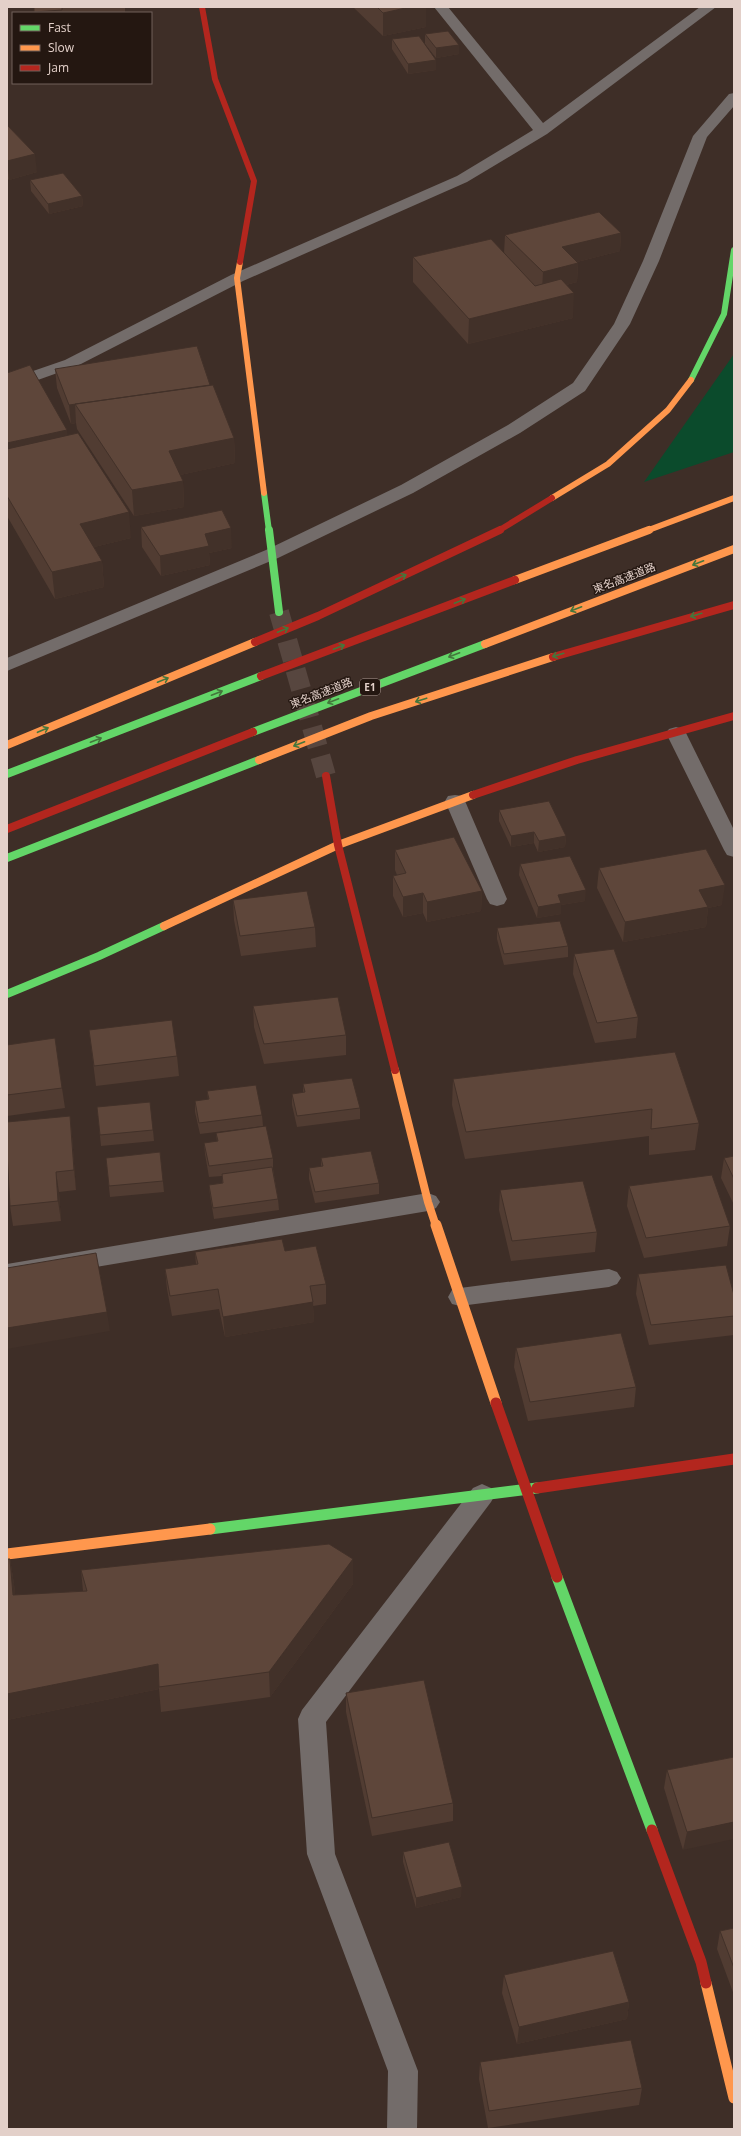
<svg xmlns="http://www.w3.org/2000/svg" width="741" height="2136" viewBox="0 0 741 2136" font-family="'Open Sans','Noto Sans JP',sans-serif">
<rect width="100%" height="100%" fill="#3e2e27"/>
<!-- green -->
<path fill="#0b4b2c" d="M734,354v98l-90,30z"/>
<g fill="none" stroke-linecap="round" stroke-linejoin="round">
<!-- secondary-tunnel -->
<path stroke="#57463f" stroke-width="20" stroke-dasharray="20 10" stroke-linecap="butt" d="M279,612l47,164"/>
<!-- street -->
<path fill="#736c6a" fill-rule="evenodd" d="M434,7h14l95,116 157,-116h16l-169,127 -80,48 -224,99 -166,85 -70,25v-11l58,-20 166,-85 226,-99 76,-46z
M734,93v13l-27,31 -48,124 -29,63 -45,67 -65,42 -107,60 -135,65 -271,113v-13l259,-108 135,-65 107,-60 65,-42 41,-59 29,-63 50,-125 36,-42z
M676,727l7,2 3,4 48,97v27l-7,-2 -3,-5 -58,-117 3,-4z
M455,795l7,1 3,5 42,98 -3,5 -7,2 -7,-2 -3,-5 -42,-98 3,-5z
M428,1193l8,3 4,6 -4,6 -8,3 -421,71v-18z
M609,1269l8,3 4,6 -4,6 -8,3 -149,19 -8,-2 -4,-7 4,-7 8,-2z
M482,1484l9,4 4,7 -4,7 -165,220 9,132 83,217 -1,58h-30l1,-58 -81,-217 -9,-135 4,-9 171,-222z"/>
<!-- fast-far2 -->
<path stroke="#63d668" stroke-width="6" d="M691,380l33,-66 10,-64
M264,493l5,38"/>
<!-- fast-far1 -->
<path stroke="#63d668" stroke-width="8" d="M269,530l10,82
M253,732l232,-88
M7,774l254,-98
M7,858l252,-98
M7,994l92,-38 65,-30"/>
<!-- fast -->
<path stroke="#63d668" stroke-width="11" d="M210,1529l327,-41
M557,1577l95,253"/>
<!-- slow-far2 -->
<path stroke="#ff974d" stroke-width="6" d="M240,262l-3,16 27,215
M552,498l56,-34 60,-54 23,-30
M646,531l88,-33"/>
<!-- slow-far1 -->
<path stroke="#ff974d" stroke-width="8" d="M515,580l134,-50
M485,644l249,-95
M7,745l248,-103
M259,760l112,-44 182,-59
M164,926l174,-81 135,-50
M395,1070l33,132 8,24"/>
<!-- slow -->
<path stroke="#ff974d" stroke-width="11" d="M436,1225l60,178
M7,1554l203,-25
M706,1983l28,115"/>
<!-- jam-far2 -->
<path stroke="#b3261e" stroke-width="6" d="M202,7l13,72 39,102 -14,81
M498,531l54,-33"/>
<!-- jam-far1 -->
<path stroke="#b3261e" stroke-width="8" d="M255,642l63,-26 182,-86
M553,657l181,-52
M261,676l254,-96
M326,776l12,69 57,225
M473,795l104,-35 157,-44
M7,829l246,-97"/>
<!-- jam -->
<path stroke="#b3261e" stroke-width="11" d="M496,1403l61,174
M537,1488l197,-29
M652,1830l49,132 5,21"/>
</g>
<!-- wall -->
<path fill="#513c32" d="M34,7h91v6h-90z
M353,7h73v20l-43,9z
M425,34l34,20 -23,4 -11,-14z
M392,39l44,21v10l-28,4 -16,-25z
M7,125l30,47 -28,8 -2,-2z
M30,180l52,16 1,10 -34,8 -18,-23z
M621,233l-1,18 -43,11 1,1 -1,19 -11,3 7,33 -105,26 -55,-62v-25l91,-4 1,-18z
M55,369l155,17 24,52 1,25 -55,12 3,6 1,26 -50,9 -57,-87 -1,-6 -5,1 -14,-36z
M7,373l60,57v6l64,102 -37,9 8,14 2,26 -49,12 -48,-83z
M141,527l91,21 -23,5 1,12 -49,11 -19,-29z
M499,810l67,26 -1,11 -27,5 -4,-9 -23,4 -12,-26z
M395,850l87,41 -1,20 -54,11 -4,-9 -20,4 -10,-21v-20l4,-1 -2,-5z
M520,864l65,37 -24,4v9l-24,4 -18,-43z
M599,868l123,37 -14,3 -2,19 -83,15 -26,-54z
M233,900l82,27 1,20 -75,9 -7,-36z
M497,928l71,18v11l-64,8 -7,-26z
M574,954l64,63 -2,21 -41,5 -22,-69z
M253,1006l93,29v20l-82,9 -10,-37z
M89,1030l88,26 2,20 -83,10z
M7,1045l55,43 3,20 -58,8z
M675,1052l24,71 -4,27 -46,5v-19l-184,23 -13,-54 1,-26z
M303,1084l57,24v11l-63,8 -5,-22v-11l11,-1z
M207,1091l55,24 1,11 -63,8 -5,-22v-11l13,-1z
M97,1107l56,23 1,11 -53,5z
M70,1116l2,20 4,54 -17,2 2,29 -48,5 -3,-20z
M216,1133l57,25v11l5,30 1,11 -65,9 -4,-24 -1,-10 13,-2v-7l-13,1 -4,-23 -1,-11 13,-1z
M160,1152l4,40 -54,5 -4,-39z
M734,1156v49l-13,-27 3,-20z
M321,1158l58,25v11l-64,9 -6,-24v-11l12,-1z
M629,1186l101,40 -3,20 -83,12 -17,-52z
M500,1190l97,42 -2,20 -84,9 -12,-51z
M285,1251l41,33v20l-13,2 1,16 -89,15 -6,-28 -47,7 -5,-27 -2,-20 31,-4 -1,-13z
M638,1274l96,21v40l-85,10 -13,-51z
M516,1348l120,39 -2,20 -106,14 -14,-54z
M7,1559h3l4,25 1,11 68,-4 -2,-21 272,14 -83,113 -109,15 -2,-23 -152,31z
M346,1693l107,110v18l-81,15 -26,-124z
M734,1757l-51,93 -19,-62 3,-18z
M403,1852l58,45 -45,11 -13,-46z
M734,1928v67l-17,-46 3,-18z
M504,1975l125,27 -2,17 -110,25 -15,-51z
M480,2062l162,26 -3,17 -151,23 -9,-49z"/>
<!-- shaded-wall -->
<path fill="#423129" d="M410,7h16v20l-43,9v-23z
M459,45v9l-23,4v-10z
M436,60v10l-28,4v-10z
M35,154l2,18 -28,8 -2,-19z
M82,196l1,10 -34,8 -1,-10z
M621,233l-1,18 -59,15 1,-19z
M578,263l-1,19 -35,9 1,-19z
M574,293l-1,25 -105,26 1,-25z
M210,385l-135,19 1,19 -5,1 -2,-19z
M67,430l2,20 -62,13v-20z
M234,438l1,25 -64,14 -2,-26z
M183,481l1,26 -50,9 -2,-26z
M129,512l2,26 -49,12 -2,-26z
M231,528l1,20 -23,5 1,12 -49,11 -1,-20 45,-22z
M102,561l2,26 -49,12 -3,-27z
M7,585l3,26 -3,14z
M534,832v11l-23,4v-11z
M566,836l-1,11 -27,5 1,-11z
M725,885l-3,20 -14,3 -2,19 -83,15 2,-20 74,-32z
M586,890l-1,11 -24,4v9l-24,4 1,-11 20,-12z
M482,891l-1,20 -54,11v-20z
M423,893v20l-20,4v-20z
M70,1116l2,20 4,54 -2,-20z
M56,1172l3,20 2,29 -3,-20z
M313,1302l1,20 -89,15 -2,-20z
M107,1312l3,19 -103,18v-21z
M10,1559l4,25 4,37 -5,-26z
M353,1559v25l-83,113 -1,-25z
M158,1664l1,25 -152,31v-26z
M734,1822v17l-51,11 4,-18z
M462,1887l-1,10 -45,11v-10z
M629,2002l-2,17 -110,25 2,-17z"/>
<!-- building -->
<path fill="#5e463a" stroke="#423129" d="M34,7h28v3l-28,2z
M377,7h33l-27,6z
M448,31l11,14 -23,3 -11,-14z
M419,36l17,24 -28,4 -16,-25z
M7,125l28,29 -28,7z
M63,173l19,23 -34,8 -18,-24z
M599,212l22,21 -59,14 16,16 -35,9 -38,-37z
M491,239l44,47 26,-7 13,14 -105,26 -56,-62z
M197,346l13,39 -141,20 -14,-36z
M30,365l37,65 -60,13v-70z
M213,385l21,53 -65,13 14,30 -51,9 -57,-86z
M78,433l51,79 -49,12 22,37 -50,11 -45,-76v-47z
M222,510l9,18 -26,6 4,12 -49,10 -19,-29z
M549,801l17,35 -27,5 -5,-9 -23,4 -12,-26z
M454,837l28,54 -55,11 -4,-9 -20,4 -10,-21 13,-3 -11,-23z
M706,849l19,36 -26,5 9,17 -83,15 -26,-54z
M570,856l16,34 -28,5 3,8 -23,4 -18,-43z
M307,891l8,36 -75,9 -7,-36z
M560,921l8,25 -64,8 -7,-26z
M614,949l24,68 -41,6 -23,-69z
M338,997l8,38 -82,9 -11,-38z
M172,1020l5,36 -83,10 -5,-36z
M55,1038l7,50 -55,7v-50z
M675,1052l24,71 -48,6 1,-20 -186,23 -13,-53z
M352,1078l8,30 -63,8 -5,-22 13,-2 -2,-8z
M256,1085l6,30 -63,8 -4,-22 14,-2 -2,-8z
M150,1102l3,28 -53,5 -3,-28z
M70,1116l4,54 -18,2 2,29 -48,5 -3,-54v-30z
M266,1126l7,32 -64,8 -5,-23 14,-2 -2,-8z
M371,1151l8,32 -64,9 -6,-24 14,-2 -2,-8z
M160,1152l3,29 -54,5 -3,-28z
M734,1156v23l-10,-21z
M272,1167l6,32 -65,9 -4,-23 14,-2 -1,-9z
M712,1175l18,51 -84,12 -17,-52z
M583,1181l14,51 -85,9 -12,-51z
M282,1239l3,12 31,-5 10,38 -16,2 3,16 -90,15 -5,-28 -48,7 -5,-27 33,-5 -3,-12z
M96,1253l11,59 -100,16v-60z
M726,1265l8,30v21l-83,9 -13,-51z
M621,1333l15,54 -106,15 -14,-54z
M329,1544l24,15 -84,113 -110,15 -1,-23 -151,30v-135h3l3,36 74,-4 -6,-21z
M424,1680l29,123 -81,15 -26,-125z
M734,1757v65l-47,10 -20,-62z
M449,1842l13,45 -46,11 -13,-46z
M734,1928v40l-14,-37z
M613,1951l16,51 -110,25 -15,-52z
M631,2040l11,48 -153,23 -9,-49z"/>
<!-- one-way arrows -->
<defs><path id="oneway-shaft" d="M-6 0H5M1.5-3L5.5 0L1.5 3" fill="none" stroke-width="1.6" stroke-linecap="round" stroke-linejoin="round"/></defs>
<g stroke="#44763c">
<use href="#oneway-shaft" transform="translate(698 563) rotate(159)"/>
<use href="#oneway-shaft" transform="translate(401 577) rotate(-25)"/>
<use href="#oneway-shaft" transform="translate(460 601) rotate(-21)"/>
<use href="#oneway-shaft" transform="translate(576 609) rotate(159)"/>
<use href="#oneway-shaft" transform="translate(696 615) rotate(164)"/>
<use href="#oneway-shaft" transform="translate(283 630) rotate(-22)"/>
<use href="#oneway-shaft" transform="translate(339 647) rotate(-21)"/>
<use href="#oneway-shaft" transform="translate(454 655) rotate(159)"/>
<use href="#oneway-shaft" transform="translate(558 655) rotate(164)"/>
<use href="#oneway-shaft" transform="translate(163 680) rotate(-22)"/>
<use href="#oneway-shaft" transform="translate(217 693) rotate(-21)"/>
<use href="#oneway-shaft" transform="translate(421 700) rotate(162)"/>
<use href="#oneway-shaft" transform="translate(333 701) rotate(159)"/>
<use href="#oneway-shaft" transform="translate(43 730) rotate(-23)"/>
<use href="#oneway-shaft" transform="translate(96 740) rotate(-21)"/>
<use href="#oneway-shaft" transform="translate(299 744) rotate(159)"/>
</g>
<g text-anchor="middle" stroke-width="3" stroke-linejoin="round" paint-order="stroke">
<!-- shield labels -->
<rect fill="#241711" stroke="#aa9892" stroke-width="1" x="360" y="679" width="20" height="16" rx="3"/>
<g font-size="10" font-weight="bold" fill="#e3d0c9">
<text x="370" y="691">E1</text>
</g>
<!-- street labels -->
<g font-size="11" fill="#e3d0c9" stroke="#241711">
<text transform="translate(624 578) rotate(-21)" y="4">東名高速道路</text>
<text transform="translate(321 693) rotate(-21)" y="4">東名高速道路</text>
</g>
</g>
<!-- border -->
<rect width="741" height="2136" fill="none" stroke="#e3d0c9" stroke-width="16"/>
<!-- legend -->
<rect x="12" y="12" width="140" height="72" fill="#241711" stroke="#70615b"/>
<rect x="20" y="25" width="20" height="6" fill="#63d668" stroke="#70615b"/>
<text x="48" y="32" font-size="12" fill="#e3d0c9">Fast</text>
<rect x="20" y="45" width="20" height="6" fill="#ff974d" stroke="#70615b"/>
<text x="48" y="52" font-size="12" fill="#e3d0c9">Slow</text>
<rect x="20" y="65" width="20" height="6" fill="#b3261e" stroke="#70615b"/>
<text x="48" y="72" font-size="12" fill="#e3d0c9">Jam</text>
</svg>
